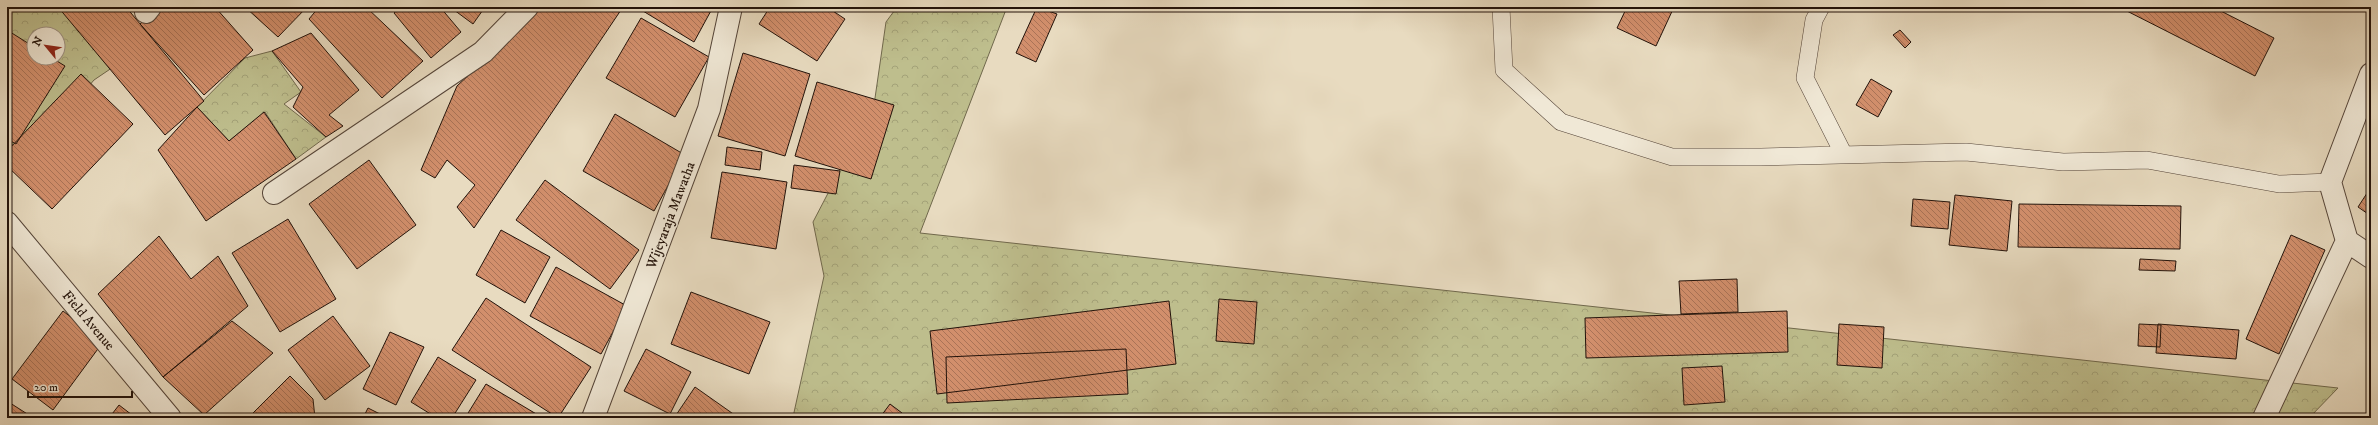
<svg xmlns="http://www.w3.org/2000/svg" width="2378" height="425" viewBox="0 0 2378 425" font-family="'IM FELL DW Pica',serif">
<defs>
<pattern id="forest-crowns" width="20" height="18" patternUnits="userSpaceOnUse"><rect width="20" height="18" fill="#bebe8d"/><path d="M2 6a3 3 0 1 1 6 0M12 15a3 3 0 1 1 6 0" fill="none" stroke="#a3a278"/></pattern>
<pattern id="building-back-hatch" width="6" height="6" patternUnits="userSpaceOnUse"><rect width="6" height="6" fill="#d28f6c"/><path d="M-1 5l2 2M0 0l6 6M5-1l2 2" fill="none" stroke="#aa7357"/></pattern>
</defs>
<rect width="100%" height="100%" fill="#e8dbc0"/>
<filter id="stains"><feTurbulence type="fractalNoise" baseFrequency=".005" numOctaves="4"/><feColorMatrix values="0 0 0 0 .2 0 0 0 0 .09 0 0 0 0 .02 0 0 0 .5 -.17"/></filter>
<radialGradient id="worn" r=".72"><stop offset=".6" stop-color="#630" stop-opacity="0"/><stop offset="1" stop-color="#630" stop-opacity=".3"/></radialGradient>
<!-- forest -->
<path fill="url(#forest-crowns)" stroke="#70684c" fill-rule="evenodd" d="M7,7h121v50l-34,23 -64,75 -23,-14zM34,34h24v24h-24z
M897,7h110l-87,226 1418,155 -29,30h-1514l-2,-1 31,-141 -11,-54 61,-117 12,-83z
M272,51l29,41 -17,12 42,33 -30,22 -31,-47 -36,29 -32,-34 48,-49z"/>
<!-- building -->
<path fill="url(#building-back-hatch)" stroke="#22120a" d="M58,7h68l78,94 -39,34z
M159,7h56l38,43 -49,45 -64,-71z
M245,7h62l-29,30z
M319,7h47l57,54 -41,37 -73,-79z
M401,7h39l21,25 -30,26 -37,-45z
M450,7h35l-12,17z
M542,7h81l-149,221 -17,-21 18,-22 -28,-25 -12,18 -14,-8 36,-84z
M645,7h68l-19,35 -51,-31z
M770,7h57l18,12 -28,42 -58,-37z
M1037,7l20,7 -21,48 -20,-9z
M1627,7h47l-18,39 -39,-18z
M2119,7h94l61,31 -19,38z
M641,18l68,39 -34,60 -69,-39z
M7,30l27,17v11h18l13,8 -49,78 -9,-5z
M1900,30l11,12 -6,6 -12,-13z
M311,33l48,57 -30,25 14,11 -17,11 -33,-30 10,-20 -31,-36z
M743,53l67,21 -25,82 -67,-20z
M81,74l52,50 -81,85 -45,-43v-15z
M1871,79l21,12 -14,26 -22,-12z
M817,82l77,23 -23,74 -76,-23z
M197,107l32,34 35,-29 32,47 -90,62 -48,-71z
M615,114l70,41 -31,56 -71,-40z
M727,147l35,5 -2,18 -35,-5z
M369,160l47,65 -59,44 -48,-65z
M794,165l46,6 -4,23 -45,-6z
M722,172l65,10 -11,67 -65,-11z
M545,180l94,70 -29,39 -94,-69z
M2371,187v29l-13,-9z
M1955,195l57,6 -5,50 -58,-6z
M1913,199l37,3 -2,27 -37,-3z
M2019,204l162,2 -1,43 -162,-2z
M288,219l48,80 -56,33 -48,-79z
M501,230l49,27 -25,46 -49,-28z
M2291,235l34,15 -46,104 -33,-15z
M159,236l32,43 27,-23 30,50 -85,71 -65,-83z
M2140,259l36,2 -1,10 -36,-1z
M556,267l71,39 -26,48 -71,-38z
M1737,279l1,33 -57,2 -2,-33z
M691,292l79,30 -21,52 -78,-30z
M486,298l105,69 -33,51 -106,-68z
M1219,299l38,3 -3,42 -38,-3z
M1169,301l7,63 -239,30 -7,-63z
M63,311l40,31 -50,68 -41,-31z
M1787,311l1,41 -202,6 -1,-40z
M333,316l37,50 -45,34 -37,-50z
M232,321l41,32 -69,62 -41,-38z
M1839,324l45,3 -2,41 -45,-3z
M2139,324l22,1 -1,22 -22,-1z
M2158,324l81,6 -3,29 -80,-6z
M390,332l34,15 -28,58 -33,-16z
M646,349l45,23 -21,42 -46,-23z
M1126,349l2,45 -181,9 -1,-46z
M438,357l38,23 -24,38h-15l-26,-16z
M1722,366l3,36 -41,3 -2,-37z
M290,376l23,23 2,19h-67z
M486,384l57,34h-78z
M695,387l44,31h-65z
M7,401l25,16 -1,1h-24z
M890,404l12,9 -4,5 -17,-2z
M119,405l17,13h-27z
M368,408l20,10h-25z"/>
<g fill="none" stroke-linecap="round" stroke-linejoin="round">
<defs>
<path id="service" d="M1501,7l3,63 57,52 111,35h89l205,-5 97,10 84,-2 132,24 51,-2
M1821,7l-7,13 -9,58 39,77"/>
<path id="minor" d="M146,12l4,-5
M2371,74l-41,108 17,59 24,16
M274,193l209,-141 44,-45
M7,223l163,195
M593,418l116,-309 22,-102
M2264,418l83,-177"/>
</defs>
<!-- service casing -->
<use href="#service" stroke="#544438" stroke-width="18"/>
<!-- minor casing -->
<use href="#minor" stroke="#544438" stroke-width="24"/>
<!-- service -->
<use href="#service" stroke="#f0e8d6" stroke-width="17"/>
<!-- minor -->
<use href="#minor" stroke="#f0e8d6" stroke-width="22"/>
</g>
<g text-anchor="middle" stroke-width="3" stroke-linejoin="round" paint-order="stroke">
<!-- street labels -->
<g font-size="14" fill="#22120a" stroke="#f0e8d6">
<text transform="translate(670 215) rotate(-69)" y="5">Wijeyaraja Mawatha</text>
<text transform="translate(89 320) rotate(50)" y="5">Field Avenue</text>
</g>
</g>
<!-- margin -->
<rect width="2378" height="425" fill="none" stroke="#e8dbc0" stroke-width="24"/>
<rect x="8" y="8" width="2362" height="409" fill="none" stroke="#22120a" stroke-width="2"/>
<rect x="12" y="12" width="2354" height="401" fill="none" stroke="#22120a"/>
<!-- north arrow -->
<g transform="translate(46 46) rotate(299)"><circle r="19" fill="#f0e8d6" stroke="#9e9284"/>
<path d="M0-3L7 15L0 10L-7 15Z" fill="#8f2418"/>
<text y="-6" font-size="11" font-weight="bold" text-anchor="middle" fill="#22120a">N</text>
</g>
<!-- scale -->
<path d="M28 391v6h104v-6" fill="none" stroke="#22120a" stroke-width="2"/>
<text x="34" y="391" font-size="12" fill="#22120a" stroke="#f0e8d6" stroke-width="3" paint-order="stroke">20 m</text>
<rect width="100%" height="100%" filter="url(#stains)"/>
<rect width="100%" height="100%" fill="url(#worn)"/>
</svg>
